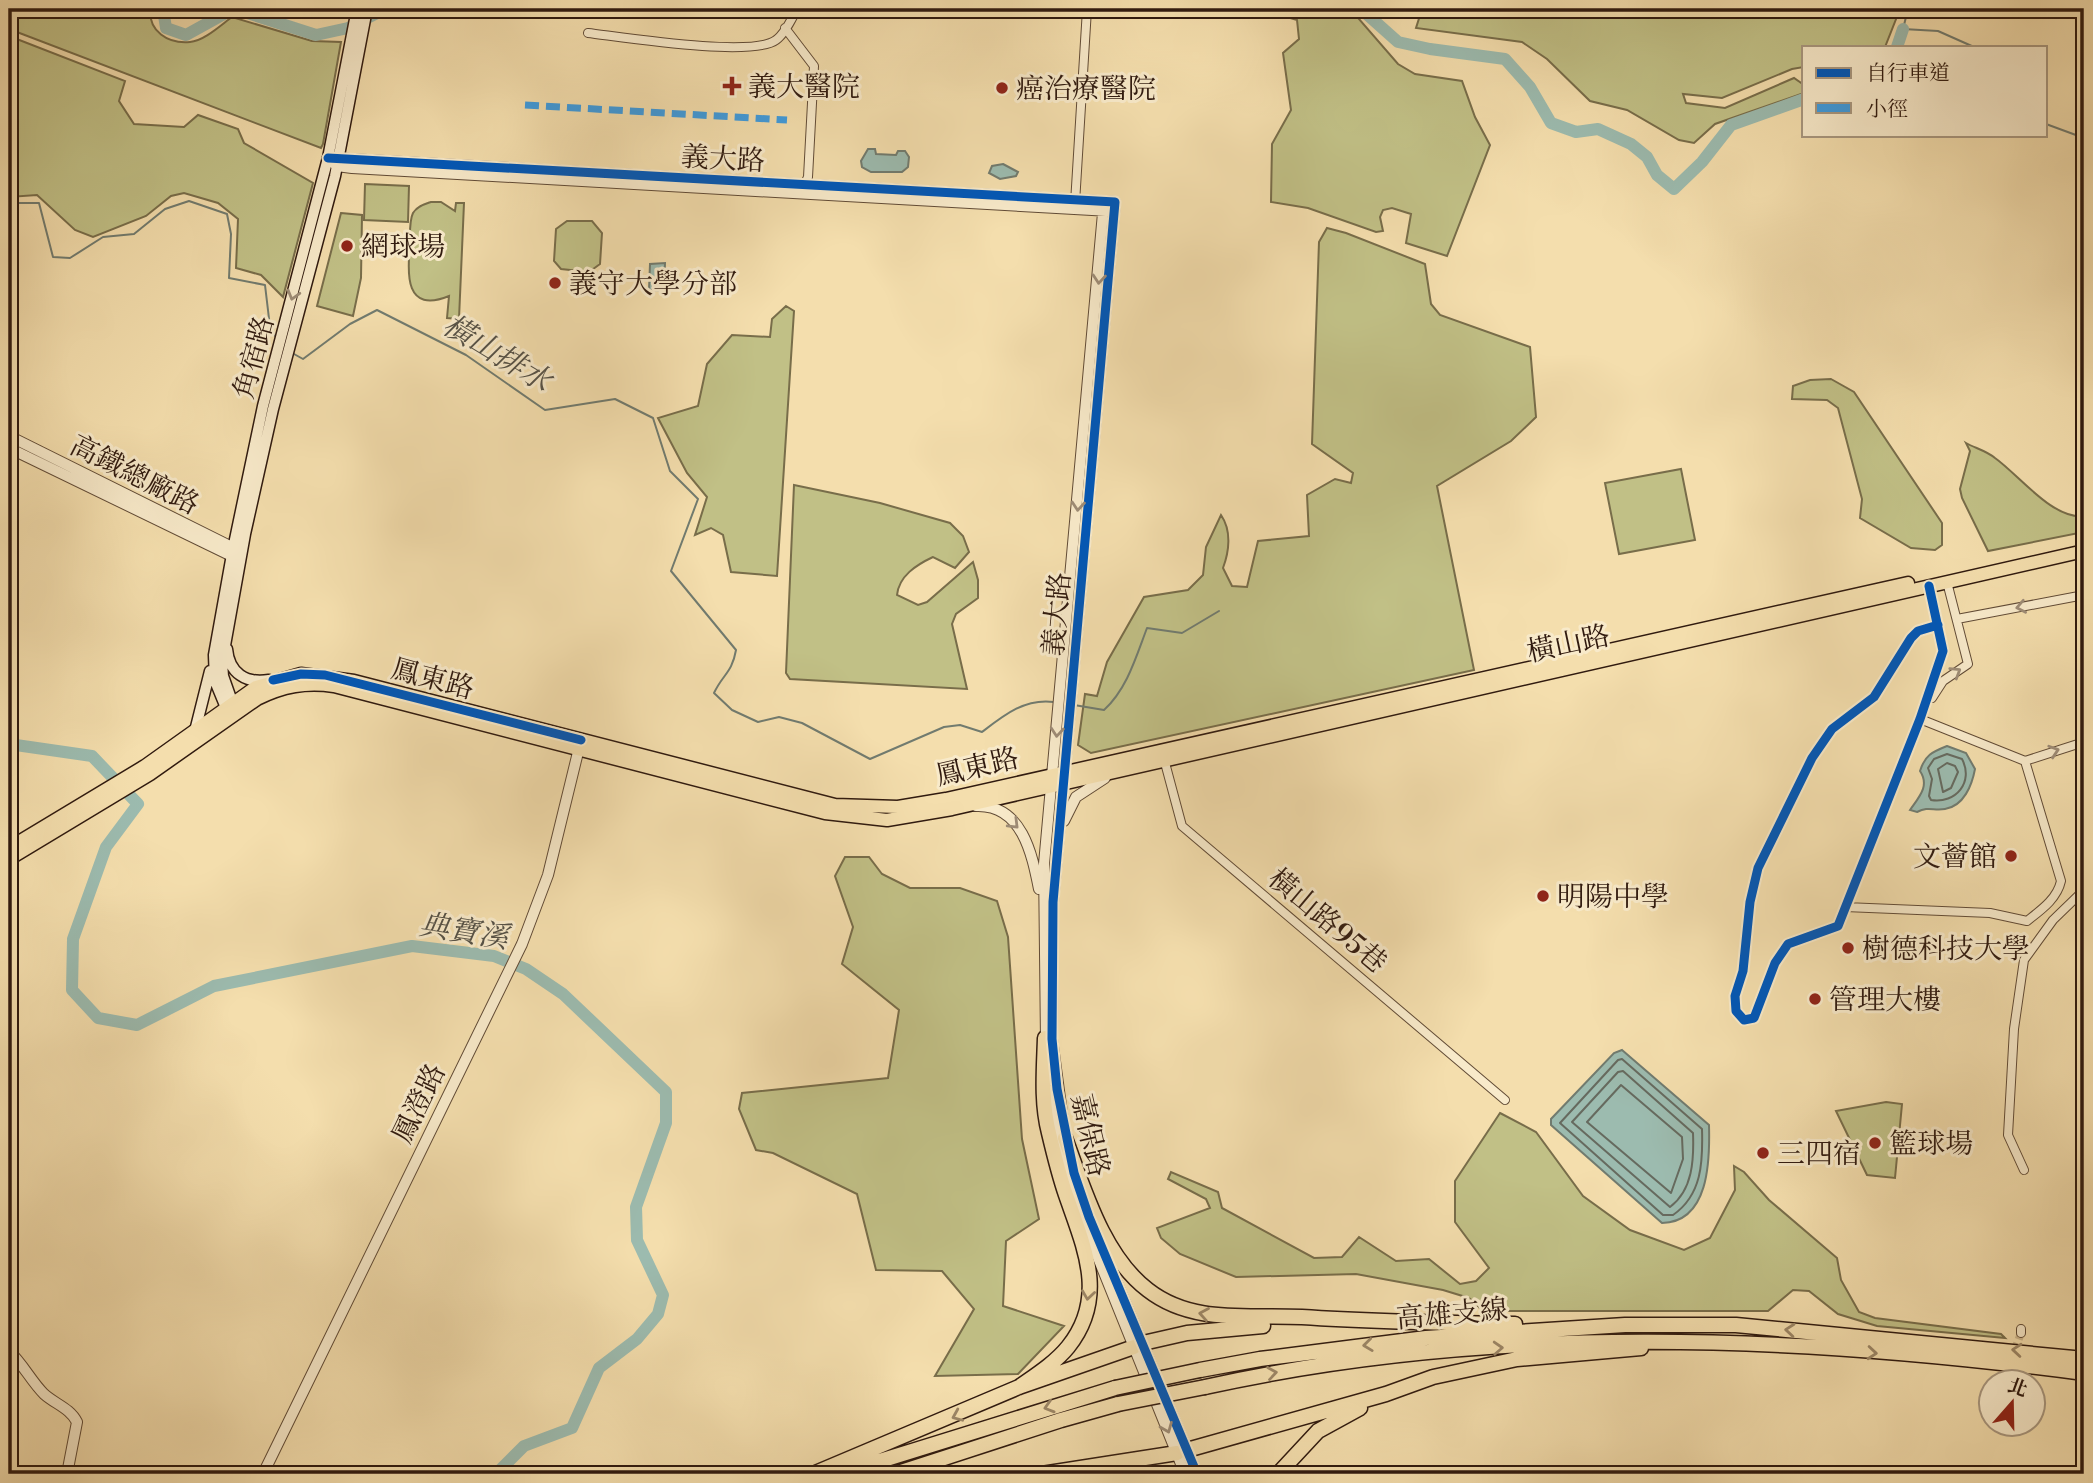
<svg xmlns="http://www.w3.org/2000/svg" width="2093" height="1483" viewBox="0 0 2093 1483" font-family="'Libre Bodoni','Noto Serif TC',serif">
<rect width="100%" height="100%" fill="#f4dead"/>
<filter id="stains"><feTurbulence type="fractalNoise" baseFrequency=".00286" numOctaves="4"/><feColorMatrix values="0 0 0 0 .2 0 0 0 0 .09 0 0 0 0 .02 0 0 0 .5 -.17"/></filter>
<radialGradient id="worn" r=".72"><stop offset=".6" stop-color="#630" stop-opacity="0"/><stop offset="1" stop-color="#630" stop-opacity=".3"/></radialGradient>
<!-- green -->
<path fill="#c1c086" stroke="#786d4a" stroke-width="2" d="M9,9h141c-1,22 17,35 40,33 14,-1 31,-17 42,-25l80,24 29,1 -18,102 -2,4 -312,-119z
M1260,9h85l8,3 45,52 17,10 47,7 13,36 15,28 -43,111 -41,-13 5,-29 -19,-6 -9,2 -3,7 3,14 -7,1 -68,-24 -37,-6 1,-58 19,-34 -8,-57 16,-14 -2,-19z
M1422,9h478l-15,38h-81v20l-12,2 -70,29 -39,-4 3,9 39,5 69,-30 10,7v8l-89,31 -21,19 -15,-3 -52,-30 -37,-9 -43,-42 -25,-17 -106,-14z
M9,36l116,45 -6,20 15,23 50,3 14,-12 40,14 6,14 69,40 -30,114 -22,-22 -25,-7 2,-49 -20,-16 -34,-10 -13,3 -25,20 -53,21 -18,-7 -38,-35 -28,2z
M365,184l44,2 -1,36 -44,-2z
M431,202h10l14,9 1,-8h8l-5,116 -12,-1 2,-22c-44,18 -42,-22 -39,-51 0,-9 -1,-24 3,-32 4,-7 12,-9 18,-11z
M341,213l21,2 -1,63 -8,38 -36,-10z
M567,221h25l10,12 -2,31 -11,8 -28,-3 -7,-8 2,-32z
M1327,228l19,5 79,31 6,40 9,11 90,32 6,70 -25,24 -74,45 37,184 -383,83 -13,-8 7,-51 12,2 10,-34 37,-65 44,-7 15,-15 3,-28 15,-32c11,16 8,37 2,53l9,18 15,1 11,-46 51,-5 -2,-41 28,-16 16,4 2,-10 -41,-29 7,-202z
M786,306l8,5 -17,265 -46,-4 -8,-37 -12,-7 -16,7 12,-38 -20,-24 -29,-55 40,-12 9,-42 25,-29 38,2 2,-18z
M1831,379l23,13 88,131v22l-7,5 -24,-2 -51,-30 2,-19 -24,-91 -11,-8 -35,-1 1,-13 17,-6z
M1966,443c9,5 21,8 29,15 24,17 58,62 89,58v16l-96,19 -26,-53 -2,-9 10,-38z
M1681,469l14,71 -76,14 -14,-71z
M794,485l86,18 70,20 13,13 6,16 -14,16 -22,-11c-17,8 -34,19 -36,38l21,10 9,-3 46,-40 5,18v18l-22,16 -4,10 15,65 -177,-10 -4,-6z
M845,857h24l13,17 28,14h50l37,13 11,36 14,202 17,80 -33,22 -3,65 61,20 -46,48 -83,2 39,-67 -32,-38 -66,-1 -19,-76 -84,-41 -17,-3 -17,-41 3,-16 146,-15 11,-68 -57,-46 11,-37 -18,-51z
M1886,1102l16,2 -7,74 -28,-3 -31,-64z
M1500,1113l36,19 47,64 47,34 54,20 26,-12 25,-48 -1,-24 10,6 25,28 68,58 4,22 18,32 16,6 126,16 4,4 -128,-12 -39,-12 -29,-23 -16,-1 -25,21h-285l-14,-13 -26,-8 -87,-16 -120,3 -56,-23 -19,-16 -4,-10 53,-20 -4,-9 -38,-20 3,-7 47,20 4,16 92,50 28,-1 17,-20 37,24 33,-2 31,25 16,-3 13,-13 -34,-46v-41z"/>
<!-- water -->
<path fill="#9cbbaf" stroke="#717b6f" stroke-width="2" d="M868,149h7l1,5 20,1 2,-4h7l4,6 -1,10 -6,5h-31l-9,-5 -1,-6z
M1003,164l15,8 -2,4 -16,3 -11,-6 3,-7z
M665,263l-1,28 -15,-1 1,-26z
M1947,746l19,7 9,16c-3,16 -11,37 -30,40 -12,2 -16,-3 -28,3l-7,-2c9,-13 20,-24 10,-39 5,-16 12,-19 27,-25z
M1622,1050l87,75c1,36 0,97 -47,98l-111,-98v-6l63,-66z"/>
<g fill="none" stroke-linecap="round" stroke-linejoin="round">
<!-- shore -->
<path stroke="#666a5f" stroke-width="2" d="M1947,754l15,5c12,23 -6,45 -31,41l-2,-4 3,-17 -4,-11 6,-9z
M1947,763l8,3 3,6 -7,16 -8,4 -5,-23z
M1622,1059l80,70c1,33 0,66 -29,86h-10l-103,-92 58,-63z
M1623,1071l70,62c1,26 0,57 -23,74l-98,-85 46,-50z
M1621,1085l61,52 1,22 -12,34 -84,-71z"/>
<!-- stream -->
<path stroke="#717b6f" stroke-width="2" d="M1908,9l-5,20 35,2 36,16
M2046,124l38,14
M9,203h30l14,54 17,1 33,-21 31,-3 31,-25 24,-8 38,13 4,20 -2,44 36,7 5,42 7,12
M294,354l9,5 47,-35 27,-14 89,45 79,55 70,-11 38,19 17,53 28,28 -27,72 65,79c-4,23 -13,24 -22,43l18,17 26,12 21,-5 23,6 68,36 74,-32 16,-2 22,7c22,-17 43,-34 72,-30
M1074,705l30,5c23,-21 32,-53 43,-82l35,5 37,-22"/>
<!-- river -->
<path stroke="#9cbbaf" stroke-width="12" d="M163,9l3,19 20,7 47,-26
M235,9l81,26 32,-7 37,-19
M500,9l12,3 4,-3
M1361,9l37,33 32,7 75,10 25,28 21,36 25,9 22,-3 33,15 16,13 10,18 17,14 28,-27 29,-37 73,-26
M1897,47l6,-18
M9,744l83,12 46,48 -32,43 -33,92 -1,51 26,28 39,7 77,-39 198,-40 82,10 32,13 37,25 103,98v31l-30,84 1,33 26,55 -5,19 -21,25 -38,29 -27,60 -48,18 -28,28"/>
<!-- minor-tunnel -->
<path stroke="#cdb78d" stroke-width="8" stroke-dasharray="8 4" stroke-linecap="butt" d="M2006,1373l15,-40"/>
<defs>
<path id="minor" d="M785,28l29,38 -6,111 -5,11
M588,33c34,4 164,25 188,7 9,-6 16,-22 21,-31
M1075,203l12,-194
M1929,586l14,65 -23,68 -82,207 -50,18 -13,19 -21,55 -10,2 -8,-9 -1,-15 8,-25 7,-69 8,-34 54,-110 20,-29 42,-32 37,-59 7,-7 20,-6
M1957,619l127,-24
M1932,698l11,-17 25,-17 -21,-82
M1920,719l105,42 59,-19
M1164,759l18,67 323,274
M1845,907l145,6 37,8c14,-11 30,-22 34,-40l-36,-120
M2024,1170l-16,-35 6,-106 10,-69 29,-40 31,-30
M2021,1333v-4"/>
<path id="tertiary" d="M332,158l783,44 -62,700 -1,137 14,103
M331,161l6,5 15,2 758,43
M9,436l229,114
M9,448l229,111
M976,806c46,-2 56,48 63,83
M1064,821l12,-24 29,-19
M1046,1042l-2,-178 60,-662
M1050,1091l12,66 12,41 111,276
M1096,1233l101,241
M9,1351c14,13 22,30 35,43 11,10 26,14 33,28l-10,52
M263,1474l259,-530 26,-69 32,-131"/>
<path id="secondary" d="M227,649c2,24 19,35 42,31
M235,710l-12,-34 -1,-14 23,-128 28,-125 62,-233 32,-167
M229,715l-14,-34 -1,-26 19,-106 30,-143 65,-248 29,-149
M195,731l15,-60"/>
<path id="primary" d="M9,848l136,-82 111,-79 45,-13 53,7 481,124 63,2 48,-8 962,-216
M9,859l141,-85 107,-75c26,-13 49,-17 77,-13l491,127 62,7 65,-11 1132,-258"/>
<path id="motorway" d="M1065,1138c19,51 38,118 83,152 45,35 101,24 154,27 71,5 142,6 213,7
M1143,1343l44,-10 76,-7
M1200,1370l60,-11 166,-21 199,-13h111l348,34
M1019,1387c17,-12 36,-24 49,-40 40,-50 16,-100 -2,-152 -7,-20 -12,-41 -17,-62 -8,-31 -5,-63 -4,-95
M1205,1387c289,-64 588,-52 879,-14
M1187,1450l199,-56 47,-17 84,-18 124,-11
M813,1474l206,-87 115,-40
M838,1474l277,-86
M895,1474l166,-54 57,-16
M1042,1474l135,-21
M1278,1474l40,-43 42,-23"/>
</defs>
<!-- minor casing -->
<use href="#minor" stroke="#614b36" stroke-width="10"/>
<!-- tertiary casing -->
<use href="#tertiary" stroke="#614b36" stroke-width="12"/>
<!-- secondary casing -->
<use href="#secondary" stroke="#301a0f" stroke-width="13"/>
<!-- primary casing -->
<use href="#primary" stroke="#301a0f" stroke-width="15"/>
<!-- motorway casing -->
<use href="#motorway" stroke="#301a0f" stroke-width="17"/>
<!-- minor -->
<use href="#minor" stroke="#f8eaca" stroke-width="8"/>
<!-- tertiary -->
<use href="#tertiary" stroke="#f8eaca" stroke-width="10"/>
<!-- secondary -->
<use href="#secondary" stroke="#f8eaca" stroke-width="10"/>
<!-- primary -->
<use href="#primary" stroke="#f4dead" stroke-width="12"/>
<!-- motorway -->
<use href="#motorway" stroke="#f4dead" stroke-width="14"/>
<defs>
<path id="motorway-bridge" d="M1115,1388l85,-18
M1118,1404l87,-17"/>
</defs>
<!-- motorway-bridge casing -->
<use href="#motorway-bridge" stroke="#301a0f" stroke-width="17" stroke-linecap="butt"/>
<!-- motorway-bridge -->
<use href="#motorway-bridge" stroke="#f4dead" stroke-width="14"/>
<!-- quiet -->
<path stroke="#3e9bde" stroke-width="7" stroke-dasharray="14 7" stroke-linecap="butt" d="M525,105l262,15"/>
<defs>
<path id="cycleway" d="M328,158l787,44 -62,700 -1,137 5,50 17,84 15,44 108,257
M1929,586l14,65 -23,68 -82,207 -50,18 -13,19 -21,55 -10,2 -8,-9 -1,-15 8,-25 7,-69 8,-34 54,-110 20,-29 42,-32 37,-59 7,-7 20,-6
M273,680l28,-6 24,1 256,65"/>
</defs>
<!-- cycleway casing -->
<use href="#cycleway" stroke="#f8eaca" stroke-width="13"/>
<!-- cycleway -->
<use href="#cycleway" stroke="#0057b8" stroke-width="9"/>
</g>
<!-- one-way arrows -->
<defs><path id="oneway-chevron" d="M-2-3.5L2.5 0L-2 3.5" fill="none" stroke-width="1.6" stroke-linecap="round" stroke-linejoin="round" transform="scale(1.75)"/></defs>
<g stroke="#9e8c76">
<use href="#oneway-chevron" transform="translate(1099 279) rotate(95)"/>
<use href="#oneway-chevron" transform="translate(293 295) rotate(106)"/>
<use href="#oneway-chevron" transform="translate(1078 506) rotate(95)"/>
<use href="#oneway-chevron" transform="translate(2021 607) rotate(169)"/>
<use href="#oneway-chevron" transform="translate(1956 672) rotate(-32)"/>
<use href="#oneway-chevron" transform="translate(1057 732) rotate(95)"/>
<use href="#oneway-chevron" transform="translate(2054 751) rotate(-18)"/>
<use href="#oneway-chevron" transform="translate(1014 824) rotate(45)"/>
<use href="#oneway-chevron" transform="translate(1167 1428) rotate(68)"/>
</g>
<g stroke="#9c8666">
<use href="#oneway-chevron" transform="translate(1088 1295) rotate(98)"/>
<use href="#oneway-chevron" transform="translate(1204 1314) rotate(-170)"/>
<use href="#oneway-chevron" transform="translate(1790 1330) rotate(-175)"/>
<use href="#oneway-chevron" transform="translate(1368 1345) rotate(173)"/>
<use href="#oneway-chevron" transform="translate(1498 1348) rotate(-3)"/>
<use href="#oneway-chevron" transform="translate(2017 1350) rotate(-175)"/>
<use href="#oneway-chevron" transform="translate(1872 1353) rotate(5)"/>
<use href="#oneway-chevron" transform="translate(1272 1373) rotate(-9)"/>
<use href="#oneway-chevron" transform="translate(1049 1407) rotate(163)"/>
<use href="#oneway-chevron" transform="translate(957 1416) rotate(157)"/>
</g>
<!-- markers -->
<g fill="#8f2418" stroke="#f8eaca" stroke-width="2.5">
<path d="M728.5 75.5h7v7h7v7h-7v7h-7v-7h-7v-7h7z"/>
<circle cx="1002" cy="88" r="7"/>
<circle cx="347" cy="246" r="7"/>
<circle cx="555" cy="283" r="7"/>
<circle cx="2011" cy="856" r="7"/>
<circle cx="1543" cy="896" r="7"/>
<circle cx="1848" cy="948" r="7"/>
<circle cx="1815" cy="999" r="7"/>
<circle cx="1875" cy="1143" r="7"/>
<circle cx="1763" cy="1153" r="7"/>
</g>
<g text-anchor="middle" stroke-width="6" stroke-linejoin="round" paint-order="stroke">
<!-- poi labels -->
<g font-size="28" fill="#301a0f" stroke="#f8eaca" text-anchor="start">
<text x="748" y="96">義大醫院</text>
<text x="1016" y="98">癌治療醫院</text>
<text x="361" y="256">網球場</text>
<text x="569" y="293">義守大學分部</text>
<text x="1997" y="866" text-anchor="end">文薈館</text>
<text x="1557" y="906">明陽中學</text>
<text x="1862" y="958">樹德科技大學</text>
<text x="1829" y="1009">管理大樓</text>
<text x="1889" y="1153">籃球場</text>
<text x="1777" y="1163">三四宿</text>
</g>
<!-- street labels -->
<g font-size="28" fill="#301a0f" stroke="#f8eaca">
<text transform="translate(723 158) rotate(3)" y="10">義大路</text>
<text transform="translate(253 357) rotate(-75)" y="10">角宿路</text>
<text transform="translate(135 474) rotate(27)" y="10">高鐵總廠路</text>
<text transform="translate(1056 614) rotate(-85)" y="10">義大路</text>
<text transform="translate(1568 643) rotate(-12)" y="10">橫山路</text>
<text transform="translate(433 678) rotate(15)" y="10">鳳東路</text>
<text transform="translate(977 766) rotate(-13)" y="10">鳳東路</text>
<text transform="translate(1328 920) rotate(40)" y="10">橫山路95巷</text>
<text transform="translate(418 1103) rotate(-64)" y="10">鳳澄路</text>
<text transform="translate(1091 1135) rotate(77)" y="10">嘉保路</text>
<text transform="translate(1452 1313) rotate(-5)" y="10">高雄支線</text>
</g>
<!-- water labels -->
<g font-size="30" font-style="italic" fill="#565247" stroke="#f8eaca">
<text transform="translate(497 353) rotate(31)" y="10">橫山排水</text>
<text transform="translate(464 931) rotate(9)" y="10">典寶溪</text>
</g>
</g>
<!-- margin -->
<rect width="2093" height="1483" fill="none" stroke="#f4dead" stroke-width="35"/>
<rect x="10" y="10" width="2072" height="1462" fill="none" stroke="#301a0f" stroke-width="3.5"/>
<rect x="18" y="18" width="2058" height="1448" fill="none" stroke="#301a0f" stroke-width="2"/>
<!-- legend -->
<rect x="1802" y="46" width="245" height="91" fill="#f8eaca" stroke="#a8977f" stroke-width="2"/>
<rect x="1816" y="68" width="35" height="10" fill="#0057b8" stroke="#a8977f" stroke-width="2"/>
<text x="1866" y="80" font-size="21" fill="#301a0f">自行車道</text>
<rect x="1816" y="103" width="35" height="10" fill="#3e9bde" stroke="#a8977f" stroke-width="2"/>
<text x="1866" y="116" font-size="21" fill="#301a0f">小徑</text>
<!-- north arrow -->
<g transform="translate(2012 1403) rotate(20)"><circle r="33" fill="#f8eaca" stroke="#a8977f" stroke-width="2"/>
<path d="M0-5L12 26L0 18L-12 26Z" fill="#8f2418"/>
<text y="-10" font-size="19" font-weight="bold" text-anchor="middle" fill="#301a0f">北</text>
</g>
<rect width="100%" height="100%" filter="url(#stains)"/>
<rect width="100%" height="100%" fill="url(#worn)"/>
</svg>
